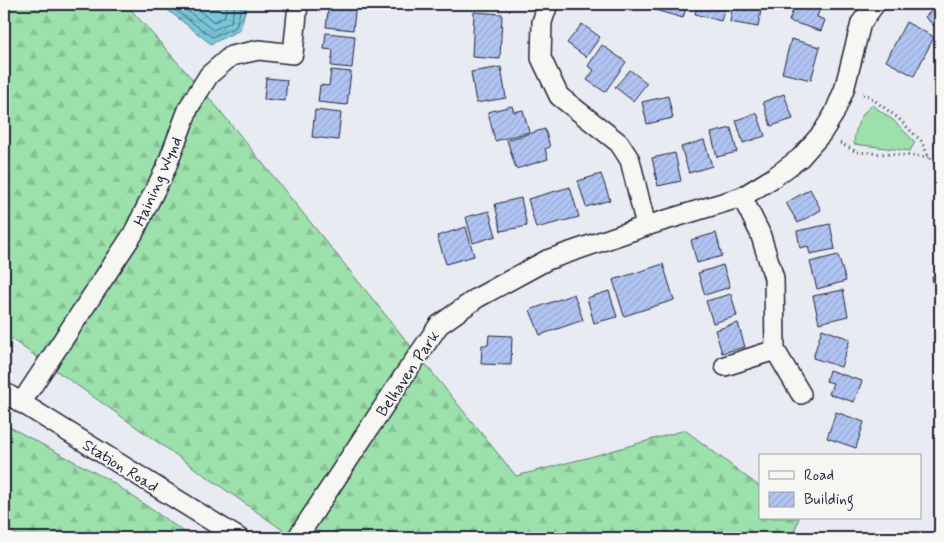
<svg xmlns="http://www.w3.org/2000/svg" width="944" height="542" viewBox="0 0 944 542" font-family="Mynerve,sans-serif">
<defs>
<pattern id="forest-firs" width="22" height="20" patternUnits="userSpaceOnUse" patternTransform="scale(1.25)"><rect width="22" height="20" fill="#9ce0ab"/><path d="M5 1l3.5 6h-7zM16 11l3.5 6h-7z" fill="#86c094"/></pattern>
<pattern id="water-waves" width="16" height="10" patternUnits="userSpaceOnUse" patternTransform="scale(1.25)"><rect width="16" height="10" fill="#7ac6d9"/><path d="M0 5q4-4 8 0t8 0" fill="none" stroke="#69aabb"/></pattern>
<pattern id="building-hatch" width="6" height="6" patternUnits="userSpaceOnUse" patternTransform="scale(1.25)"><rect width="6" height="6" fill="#b1c5f4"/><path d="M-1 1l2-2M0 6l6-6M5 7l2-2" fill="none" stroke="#98a9d2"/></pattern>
</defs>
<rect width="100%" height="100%" fill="#e8ecf2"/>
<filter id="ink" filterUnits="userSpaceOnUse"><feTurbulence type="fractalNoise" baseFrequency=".02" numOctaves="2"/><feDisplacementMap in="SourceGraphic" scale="10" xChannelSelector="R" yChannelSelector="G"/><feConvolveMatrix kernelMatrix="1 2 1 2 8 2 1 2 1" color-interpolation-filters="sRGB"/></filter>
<g filter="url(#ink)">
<!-- forest -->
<path fill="url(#forest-firs)" stroke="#5f8173" d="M4,4h122l91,103 299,369 74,-19 95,-27 75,57v31h39l-7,20h-498l-290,-204z
M4,424l105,56 84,58h-171l-18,-11z"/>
<!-- park -->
<path fill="#9ce0ab" stroke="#5f8173" d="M872,105l21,15 22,22 -5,9 -56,-7c1,-15 5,-29 18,-39z"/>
<!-- water -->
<path fill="url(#water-waves)" stroke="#57849a" d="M160,4h87l-7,26 -29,14z"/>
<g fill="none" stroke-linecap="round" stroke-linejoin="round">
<!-- shore -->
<path stroke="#45647a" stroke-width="1" d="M167,4l45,33 24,-10 6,-23
M178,4l35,26 18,-8 4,-18
M190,4l24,18 10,-5 4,-13"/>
</g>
<!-- building -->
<path fill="url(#building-hatch)" stroke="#22223b" d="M329,4h27l-3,26 -27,-3z
M656,4h31l-4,14 -28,-8z
M698,4h28l-5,17 -26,-7z
M733,4h29l-4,23 -28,-5z
M795,4h14l11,4 -3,9 8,3 -4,11 -32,-10z
M938,4h2v28l-15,-15z
M474,12l28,2 -2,45 -28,-2z
M906,22l28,15 -20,39 -28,-15z
M582,24l18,13 -14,20 -19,-14z
M326,33l29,3 -3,32 -21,-2 2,-16 -9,-1z
M791,39l29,8 -9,33 -29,-7z
M602,45l24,17 -21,30 -18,-12 7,-10 -6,-4z
M501,67l5,31 -30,5 -5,-31z
M331,70l20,2 -4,33 -29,-3 2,-17 9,1z
M630,70l17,13 -14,18 -18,-14z
M266,78l21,2 -2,21 -21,-2z
M784,94l9,25 -22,7 -8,-24z
M668,96l5,22 -26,6 -5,-22z
M512,106l2,6 9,-2 6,22 -34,9 -7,-29z
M315,110l26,3 -3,27 -26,-3z
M757,113l8,23 -22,7 -7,-23z
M731,128l6,24 -20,5 -6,-24z
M545,129l5,18 -5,2 3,10 -32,10 -9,-29z
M704,140l8,26 -23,7 -8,-26z
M675,153l6,28 -23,5 -6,-28z
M601,174l9,26 -24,7 -8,-26z
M570,187l9,30 -43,11 -8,-29z
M810,189l11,21 -23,13 -12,-20z
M521,198l6,28 -26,5 -6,-27z
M489,211l7,25 -23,7 -7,-26z
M830,224l5,25 -25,5 -2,-8 -8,2 -3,-17z
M466,227l8,29 -28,8 -9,-28z
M716,233l6,23 -25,7 -6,-23z
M838,255l8,26 -29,8 -7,-27z
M663,264l11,36 -50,16 -11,-36z
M723,265l7,22 -25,8 -7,-22z
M940,275v15l-6,1 -2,-14z
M843,290l5,26 -29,7 -6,-27z
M609,291l8,26 -23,6 -7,-25z
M574,294l9,26 -43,15 -10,-25z
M731,294l6,22 -24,7 -7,-22z
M738,323l7,24 -23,6 -7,-23z
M822,329l28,10 -9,28 -28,-9z
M489,335l23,1 -1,29 -30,-1 1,-19h6z
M829,370l33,11 -8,21 -25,-8 4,-11 -7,-2z
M836,412l28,10 -8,26 -29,-10z"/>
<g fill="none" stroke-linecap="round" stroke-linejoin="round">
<defs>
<path id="street" d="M548,4l-6,18 -1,36 18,38 60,47 11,17 16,66 96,-29 31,-19 27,-20 22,-25 12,-19 10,-24 17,-67 14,-19
M775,350l26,44
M725,366l50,-16 -1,-72 -14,-45 -18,-36
M4,392l235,146
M21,403l112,-169 33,-66 23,-61 20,-32 22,-19 28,-6 34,4 5,-50
M297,538l106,-161 36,-52 38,-27 70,-38 99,-34"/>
</defs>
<!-- street casing -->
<use href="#street" stroke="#22223b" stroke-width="22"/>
<!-- path -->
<path stroke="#22223b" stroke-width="3" stroke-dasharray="1 4" stroke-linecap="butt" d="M863,94h3l32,24 23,23 8,16 11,12
M840,143l17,9 72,5"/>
<!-- street -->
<use href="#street" stroke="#f6f6f2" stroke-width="19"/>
</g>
</g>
<g text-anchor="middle" stroke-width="4" stroke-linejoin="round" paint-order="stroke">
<!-- street labels -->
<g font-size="16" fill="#22223b" stroke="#f6f6f2">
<text transform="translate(157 181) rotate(-66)" y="6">Haining Wynd</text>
<text transform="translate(407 373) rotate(-56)" y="6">Belhaven Park</text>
<text transform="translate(121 465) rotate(32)" y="6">Station Road</text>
</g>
</g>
<!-- margin -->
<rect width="944" height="542" fill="none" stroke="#f6f6f2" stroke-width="20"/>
<rect x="10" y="10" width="924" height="522" fill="none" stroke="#22223b" stroke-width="2" filter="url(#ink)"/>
<!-- legend -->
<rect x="759" y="454" width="162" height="65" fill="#f6f6f2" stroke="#a1a1a9"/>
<rect x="769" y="471" width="25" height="8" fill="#f6f6f2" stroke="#a1a1a9"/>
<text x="804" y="480" font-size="15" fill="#22223b">Road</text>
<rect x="769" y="492" width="25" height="15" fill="url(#building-hatch)" stroke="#a1a1a9"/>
<text x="804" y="504" font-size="15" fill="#22223b">Building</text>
</svg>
